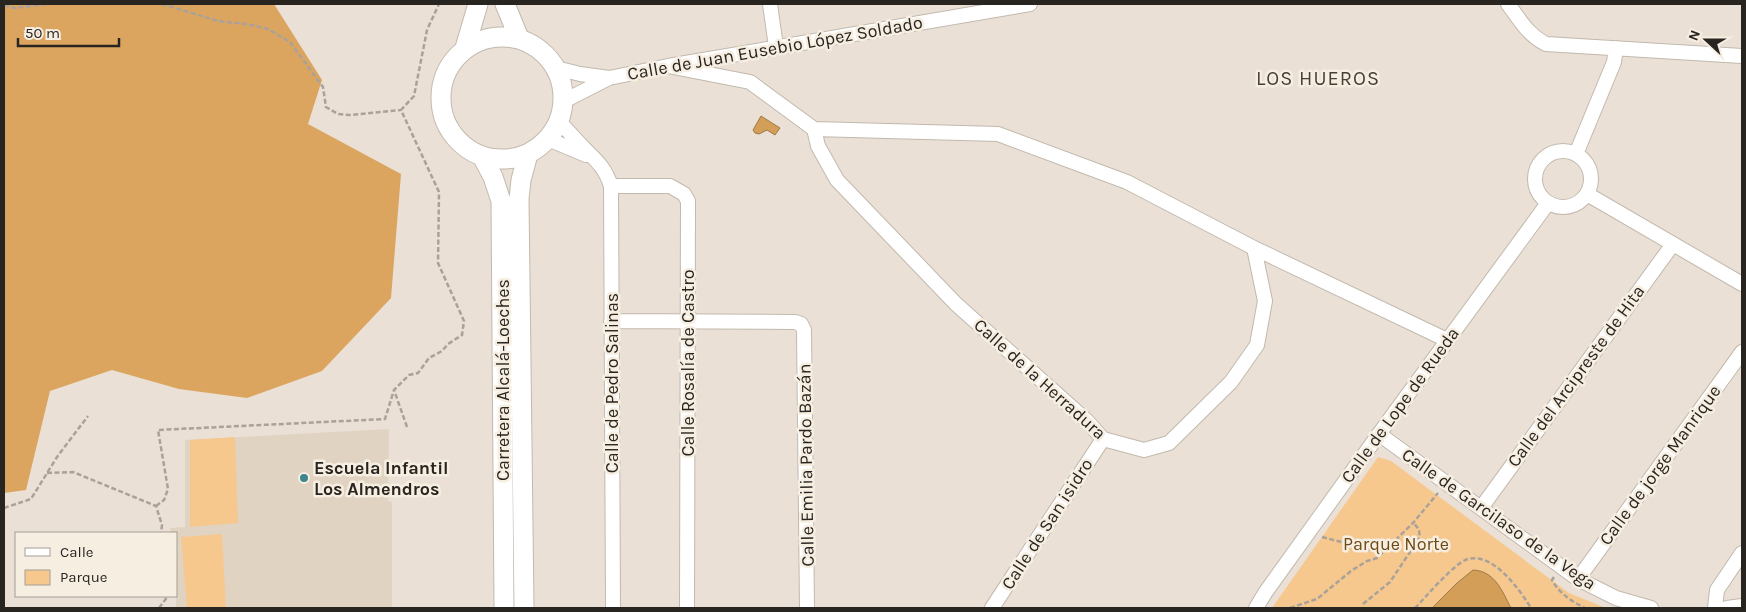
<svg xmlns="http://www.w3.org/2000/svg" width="1746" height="612" viewBox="0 0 1746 612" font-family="Karla,sans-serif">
<rect width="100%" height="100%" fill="#eae0d5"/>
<!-- built -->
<path fill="#e1d3c2" d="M389,429l-1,72 4,1v106h-216v-75h-5l-1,-5 15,-1v-87z"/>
<!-- green -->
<path fill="#f6c88e" d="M235,437l3,86 -48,4v-87z
M1378,457l13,4 178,132 37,15h-334z
M222,534l4,74h-39l-6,-71z"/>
<!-- forest -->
<path fill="#dba560" d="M4,4h270l48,76 -14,44 93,50 -10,124 -69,73 -75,27 -68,-9 -67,-19 -62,21 -24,99 -22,3z"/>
<!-- water -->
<path fill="#d29e58" stroke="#9f7a48" d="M761,116l19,12 -5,7 -8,-5 -8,4 -4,-1 -2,-3z
M1473,570c22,1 29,21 38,38h-79l25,-25z"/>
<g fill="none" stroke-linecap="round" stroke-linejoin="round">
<defs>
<path id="minor" d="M770,4l6,43
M1508,4c12,16 20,31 38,40l196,12
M668,66l82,16 64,47 4,17 19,34 119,124 131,117 16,18 41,11 25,-7 62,-61 26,-37 8,-44 -11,-53 -127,-66 -129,-48 -184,-5
M556,68l24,6 29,4
M564,101l45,-23 59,-12 362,-62
M559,122c8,7 14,15 22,23 14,15 23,20 30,41l2,422
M548,139l38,16
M1535 179a28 28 0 1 1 56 0a28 28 0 1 1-56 0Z
M1576,154l38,-92 2,-14
M611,186h59l14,8 4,7 -1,407
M1587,194l155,90
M1254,248l193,92
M611,321l184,1 6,2 3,6 3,278
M1379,434l199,145 38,19 35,10
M1481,508l192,-264
M1578,579l164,-227
M992,608l111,-169
M1256,608l9,-15 114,-159 169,-231
M1715,608l2,-18 25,-37
M1727,608l15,-2"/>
<path id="secondary" d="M505,4l14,34
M441 98a61 61 0 1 1 122 0a61 61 0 1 1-122 0Z
M465,48l13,-44
M482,156l11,21 8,24 3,407
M524,608l-5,-409 2,-19 7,-26"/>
</defs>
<!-- minor casing -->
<use href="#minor" stroke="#c2b9ae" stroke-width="16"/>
<!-- secondary casing -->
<use href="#secondary" stroke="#c2b9ae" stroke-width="21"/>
<!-- path -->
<path stroke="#aaa29a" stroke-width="2.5" stroke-dasharray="5 2.5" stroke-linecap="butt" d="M162,4l56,17 28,3 22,5 22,13 33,45 3,20 12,7 12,1 51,-5
M4,5l10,3 33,-4
M407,427l-13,-37 15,-15 9,-2 11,-15 13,-7 6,-7 14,-9 2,-14 -26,-58 1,-71 -38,-82 13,-14 13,-66 12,-26
M47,473l26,-1 83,34 6,19 -1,8
M156,506l8,-6 4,-11 -10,-59 227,-11 9,-29
M4,508l27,-9 26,-42 31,-41
M1322,537l61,16
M1554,577l-2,3c8,14 19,21 33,28
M1363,604l27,-22 28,-42c3,-8 1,-12 -5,-17
M159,608l9,-12
M1290,608l27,-9 34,-28 16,-10 10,-3 36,-35 25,-30
M1415,608c11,-11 39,-45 53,-49 25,-7 52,31 63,49"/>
<!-- minor -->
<use href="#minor" stroke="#fff" stroke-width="14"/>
<!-- secondary -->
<use href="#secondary" stroke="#fff" stroke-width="19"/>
</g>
<!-- markers -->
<circle fill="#3e858e" stroke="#f7eee2" stroke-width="2" cx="304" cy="478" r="5"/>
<g text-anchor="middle" stroke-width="5" stroke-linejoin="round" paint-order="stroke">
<!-- street labels -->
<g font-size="18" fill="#282521" stroke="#f7eee2">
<text transform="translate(775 48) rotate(-10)" y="6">Calle de Juan Eusebio López Soldado</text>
<text transform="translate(688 363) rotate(-90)" y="6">Calle Rosalía de Castro</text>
<text transform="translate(1576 376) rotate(-54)" y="6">Calle del Arcipreste de Hita</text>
<text transform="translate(1040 379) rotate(42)" y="6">Calle de la Herradura</text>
<text transform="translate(503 380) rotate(-90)" y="6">Carretera Alcalá-Loeches</text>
<text transform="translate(612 383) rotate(-90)" y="6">Calle de Pedro Salinas</text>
<text transform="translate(1400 405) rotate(-54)" y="6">Calle de Lope de Rueda</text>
<text transform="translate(806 465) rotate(-91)" y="6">Calle Emilia Pardo Bazán</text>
<text transform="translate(1660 465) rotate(-54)" y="6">Calle de jorge Manrique</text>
<text transform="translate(1499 519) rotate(35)" y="6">Calle de Garcilaso de la Vega</text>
<text transform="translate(1047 524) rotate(-57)" y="6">Calle de San isidro</text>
</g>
<!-- poi labels -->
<g font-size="18" font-weight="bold" fill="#282521" stroke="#f7eee2" text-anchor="start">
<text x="314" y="474">Escuela Infantil<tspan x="314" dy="21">Los Almendros</tspan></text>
</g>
<!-- park labels -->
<g font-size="18" fill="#6e4a16" stroke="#f7eee2">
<text x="1396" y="550">Parque Norte</text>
</g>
<!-- quarter labels -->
<g font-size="20" letter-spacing="1" fill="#474037" stroke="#f7eee2">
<text x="1318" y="85">LOS HUEROS</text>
</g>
</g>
<!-- border -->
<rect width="1746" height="612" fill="none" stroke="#282521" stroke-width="10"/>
<!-- legend -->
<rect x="15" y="532" width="162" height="65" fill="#f7eee2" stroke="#a49e95"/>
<rect x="25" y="548" width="25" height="8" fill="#ffffff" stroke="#a49e95"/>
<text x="60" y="557" font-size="15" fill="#282521">Calle</text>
<rect x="25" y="570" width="25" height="15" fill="#f6c88e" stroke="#a49e95"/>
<text x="60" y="582" font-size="15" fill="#282521">Parque</text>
<!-- north arrow -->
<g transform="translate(1706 40) rotate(291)" stroke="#f7eee2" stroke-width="4" paint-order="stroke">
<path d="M0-4L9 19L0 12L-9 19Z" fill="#282521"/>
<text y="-8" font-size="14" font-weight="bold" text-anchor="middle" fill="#282521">N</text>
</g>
<!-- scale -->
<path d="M18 38v8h101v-8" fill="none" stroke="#282521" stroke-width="2.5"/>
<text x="25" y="38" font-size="15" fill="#282521" stroke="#f7eee2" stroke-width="4" paint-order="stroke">50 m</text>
</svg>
